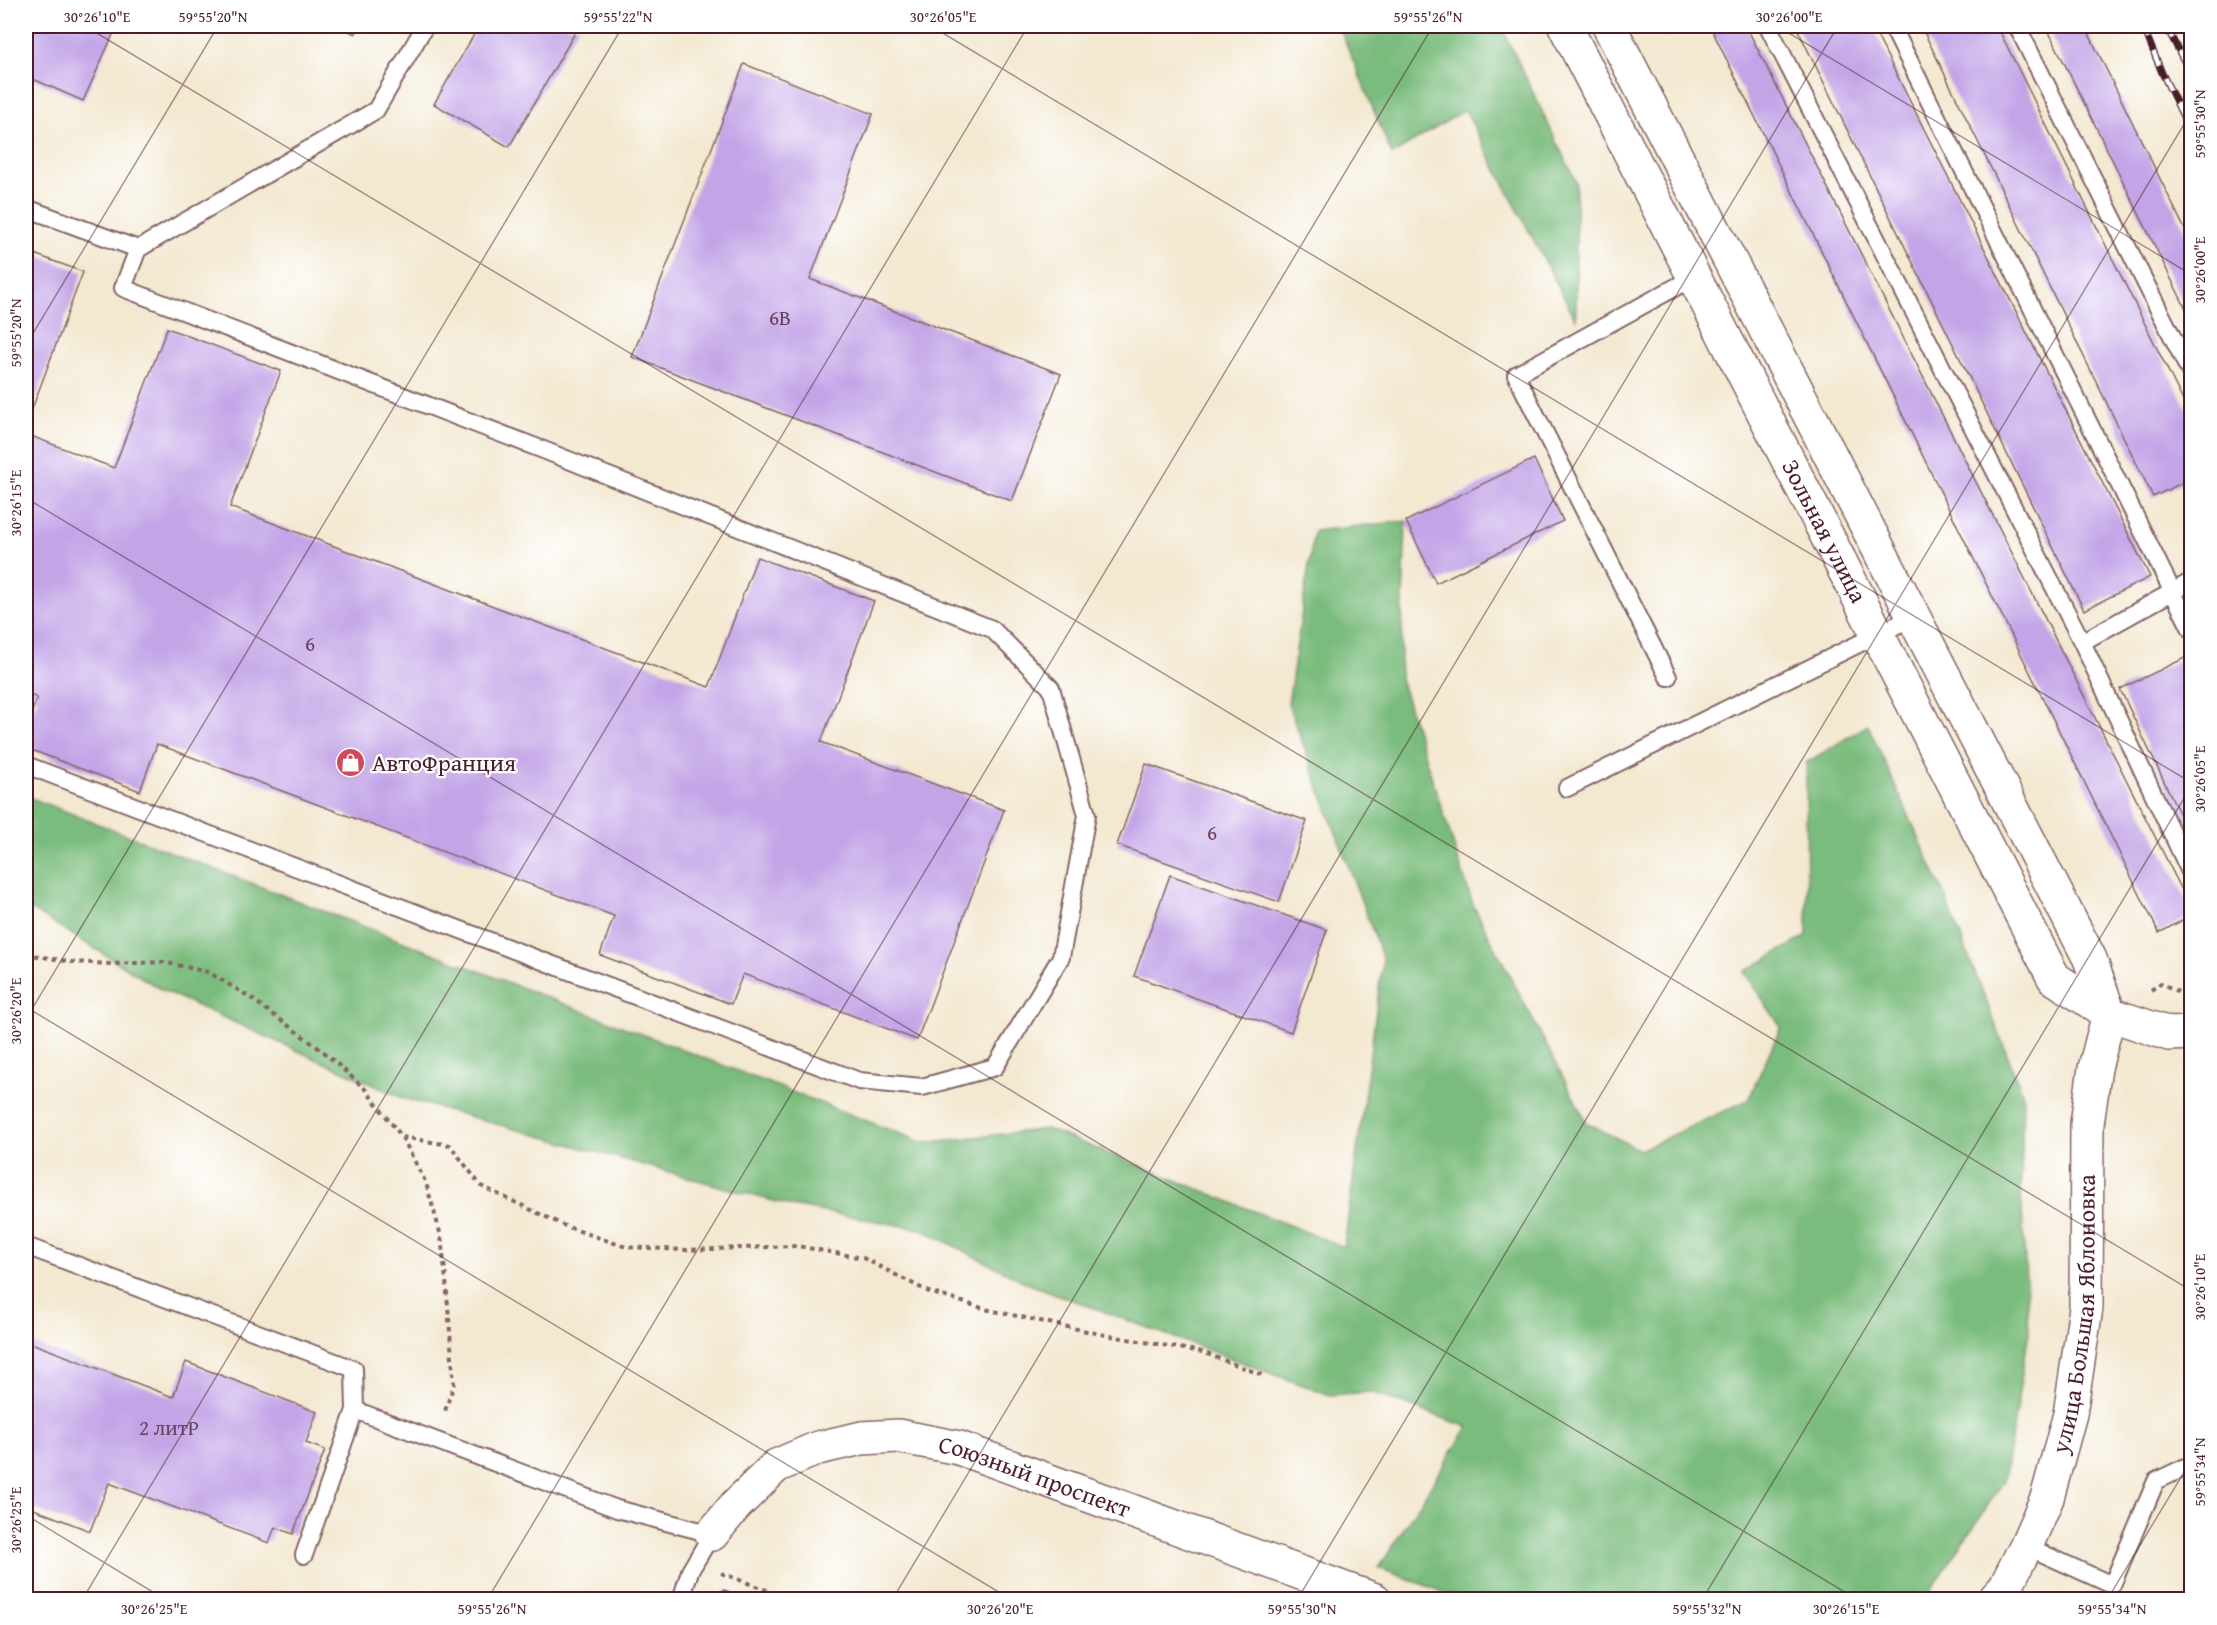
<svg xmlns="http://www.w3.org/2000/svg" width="2217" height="1625" viewBox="0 0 2217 1625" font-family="'Gentium Book Plus',serif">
<rect width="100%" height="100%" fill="#fff"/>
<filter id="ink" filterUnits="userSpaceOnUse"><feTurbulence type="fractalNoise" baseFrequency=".0167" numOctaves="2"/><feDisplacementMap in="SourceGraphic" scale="12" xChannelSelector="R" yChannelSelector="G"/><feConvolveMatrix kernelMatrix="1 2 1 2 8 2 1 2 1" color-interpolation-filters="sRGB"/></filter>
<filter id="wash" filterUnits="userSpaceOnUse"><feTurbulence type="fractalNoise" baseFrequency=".008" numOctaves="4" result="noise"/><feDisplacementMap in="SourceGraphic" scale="24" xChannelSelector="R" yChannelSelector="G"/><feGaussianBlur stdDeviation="1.35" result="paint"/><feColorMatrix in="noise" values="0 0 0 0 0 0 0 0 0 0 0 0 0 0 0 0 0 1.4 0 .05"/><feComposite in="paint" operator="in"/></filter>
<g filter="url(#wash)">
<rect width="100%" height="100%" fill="#f3e8d0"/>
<!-- forest -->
<path fill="#7abc7d" stroke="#626e54" stroke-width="1.5" d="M1339,26h162l75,156v138l-111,-210 -73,45z
M1406,521l-6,158 73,226 114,218 53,27 108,-50 33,-73 -37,-55 63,-36 -1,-173 62,-38 77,171 78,199 -2,97 8,140 -25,149 -79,118h-463l-83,-31 89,-141 -97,-35 -41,3 -301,-111 -108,-55 -130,-23 -388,-108 -241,-108 -136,-84v-110l898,347 123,-14 297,118 39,-288 -95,-255 26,-173z"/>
<g id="blocks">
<!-- building -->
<path fill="#c2a4e7" d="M26,26h86l4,2 -33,73 -57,-25z
M339,26h21l-5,8z
M479,26h100l-70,121 -75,-43z
M1710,26h36l446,884v5l-33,18z
M1796,26h76l278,551 -66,33z
M1921,26h76l195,393v59l-39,19z
M2046,26h39l107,218v77z
M744,64l129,50 -63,165 251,95 -49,127 -380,-144z
M26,251l57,21 -57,153z
M167,328l114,43 -51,136 479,180 48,-130 117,44 -53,141 183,68 -87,230 -174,-66 -12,30 -131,-49 14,-39 -457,-172 -17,47 -114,-43v-20l11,-30 -11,-5v-259l88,34z
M1534,459l29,62 -127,62 -30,-62z
M2185,658l7,13v169l-72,-151z
M1146,764l161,57 -28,81 -162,-57z
M1170,875l157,55 -36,102 -157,-56z
M26,1341l147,56 13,-35 131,50 -11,31 19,7 -32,84 -18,-7 -6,16 -160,-60 -19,48 -64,-25z
M724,1590l26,9v1h-29z"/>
</g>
</g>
<g filter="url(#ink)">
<use href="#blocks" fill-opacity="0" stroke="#856565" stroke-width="1.5"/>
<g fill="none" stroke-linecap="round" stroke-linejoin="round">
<defs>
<path id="service" d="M1768,26l314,616 110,234
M1892,26l300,605
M2017,26l175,350
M26,208l112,41 238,-139 49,-84
M2082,642l110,-61
M1668,677l-152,-302 178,-98
M26,765l833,316 63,6 73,-20 66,-110 26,-142 -36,-127 -59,-59 -446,-178 -423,-163 15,-39
M1567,788l346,-171
M26,1246l328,123 1,41 -51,145
M355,1410l262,99 95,25 -22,37 -9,29
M2026,1546l86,39 44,-104 36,-17"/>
<g id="minor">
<path id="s1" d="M712,1534l24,-29 40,-39 42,-18 44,-10 36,-2 61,12 416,152"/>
<path id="s2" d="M1994,1600l11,-12 21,-42 21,-48 23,-84 16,-106 1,-184 8,-56 14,-54"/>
</g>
<g id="tertiary">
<path id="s3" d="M1565,26l489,952 55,36 60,20 23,-1"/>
<path d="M1609,26l481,933 19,55"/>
</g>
</defs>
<!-- service casing -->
<use href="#service" stroke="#856565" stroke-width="20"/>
<!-- minor casing -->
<use href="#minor" stroke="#856565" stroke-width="36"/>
<!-- tertiary casing -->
<use href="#tertiary" stroke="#856565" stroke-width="36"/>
<!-- path -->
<path stroke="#856565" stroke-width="4" stroke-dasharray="4.5 4.5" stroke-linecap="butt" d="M26,954l46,8 38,2 53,-2 45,10 40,24 76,56 41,37 37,48 24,46 15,53 5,44 8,104 -10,30
M2151,990l10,-7 23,12
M402,1137l48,8 31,41 84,40 61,21 60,3 111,-4 66,12 66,34 60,18 116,25 97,17 63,24
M721,1573l72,27"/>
<!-- service -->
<use href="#service" stroke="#fff" stroke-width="16"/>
<!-- minor -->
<use href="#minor" stroke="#fff" stroke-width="33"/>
<!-- tertiary -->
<use href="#tertiary" stroke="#fff" stroke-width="33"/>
<defs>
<path id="rail" d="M2143,26l19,47 30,62
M2166,26l26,51"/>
</defs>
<!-- rail casing -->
<use href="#rail" stroke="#4a1f2b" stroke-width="7"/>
<!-- rail -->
<use href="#rail" stroke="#fff" stroke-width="4.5" stroke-dasharray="14" stroke-linecap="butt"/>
</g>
</g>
<!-- ticks -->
<path fill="none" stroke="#4a1f2b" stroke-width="1.5" stroke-opacity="0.45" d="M85,26l2107,1265M931,26l1261,757M1777,26l415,249M26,345l192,-319M26,498l1832,1102M26,1007l986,593M26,1019l597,-993M26,1515l140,85M82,1600l946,-1574M487,1600l946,-1574M892,1600l946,-1574M1297,1600l895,-1489M1702,1600l490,-815M2107,1600l85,-141"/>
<!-- icons -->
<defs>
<symbol id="shop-disc" viewBox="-11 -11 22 22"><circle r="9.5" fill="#d1495b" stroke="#fff"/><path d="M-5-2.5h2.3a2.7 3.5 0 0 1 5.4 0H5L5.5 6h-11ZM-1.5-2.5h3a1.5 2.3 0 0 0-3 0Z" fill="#fff"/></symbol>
</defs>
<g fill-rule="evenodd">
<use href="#shop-disc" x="334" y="746" width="33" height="33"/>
</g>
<g text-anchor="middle" stroke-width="4.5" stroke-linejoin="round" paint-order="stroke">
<!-- number labels -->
<g font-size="21" fill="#68405a">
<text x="780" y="325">6В</text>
<text x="310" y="651">6</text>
<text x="1212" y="840">6</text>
<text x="169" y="1435">2 литР</text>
</g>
<!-- street labels -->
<g font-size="24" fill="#4a1f2b" stroke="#fff">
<text dy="8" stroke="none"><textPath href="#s3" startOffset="568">Зольная улица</textPath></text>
<text dy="8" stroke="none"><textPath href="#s2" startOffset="303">улица Большая Яблоновка</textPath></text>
<text dy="8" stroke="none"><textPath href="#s1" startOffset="363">Союзный проспект</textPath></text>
</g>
<!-- poi labels -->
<g font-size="24" fill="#4a1f2b" stroke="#fff" text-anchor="start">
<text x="372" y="771">АвтоФранция</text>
</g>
</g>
<!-- margin -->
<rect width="2217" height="1625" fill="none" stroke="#fff" stroke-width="66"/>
<rect x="33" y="33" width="2151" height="1559" fill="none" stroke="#4a1f2b" stroke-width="2"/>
<g font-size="15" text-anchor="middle" fill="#4a1f2b">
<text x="97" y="22">30°26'10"E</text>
<text x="213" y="22">59°55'20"N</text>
<text x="618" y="22">59°55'22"N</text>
<text x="943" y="22">30°26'05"E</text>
<text x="1428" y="22">59°55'26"N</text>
<text x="1789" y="22">30°26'00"E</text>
<text transform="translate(2200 124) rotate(-90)" y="5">59°55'30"N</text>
<text transform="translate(2200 270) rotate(-90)" y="5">30°26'00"E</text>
<text transform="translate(16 333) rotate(-90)" y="5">59°55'20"N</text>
<text transform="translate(16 503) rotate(-90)" y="5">30°26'15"E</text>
<text transform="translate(2200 779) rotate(-90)" y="5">30°26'05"E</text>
<text transform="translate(16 1011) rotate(-90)" y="5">30°26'20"E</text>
<text transform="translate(2200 1287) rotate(-90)" y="5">30°26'10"E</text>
<text transform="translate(2200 1472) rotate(-90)" y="5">59°55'34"N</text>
<text transform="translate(16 1520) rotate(-90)" y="5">30°26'25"E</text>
<text x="154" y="1614">30°26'25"E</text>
<text x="492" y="1614">59°55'26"N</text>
<text x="1000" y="1614">30°26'20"E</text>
<text x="1302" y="1614">59°55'30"N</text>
<text x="1707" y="1614">59°55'32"N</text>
<text x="1846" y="1614">30°26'15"E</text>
<text x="2112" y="1614">59°55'34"N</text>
</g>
</svg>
